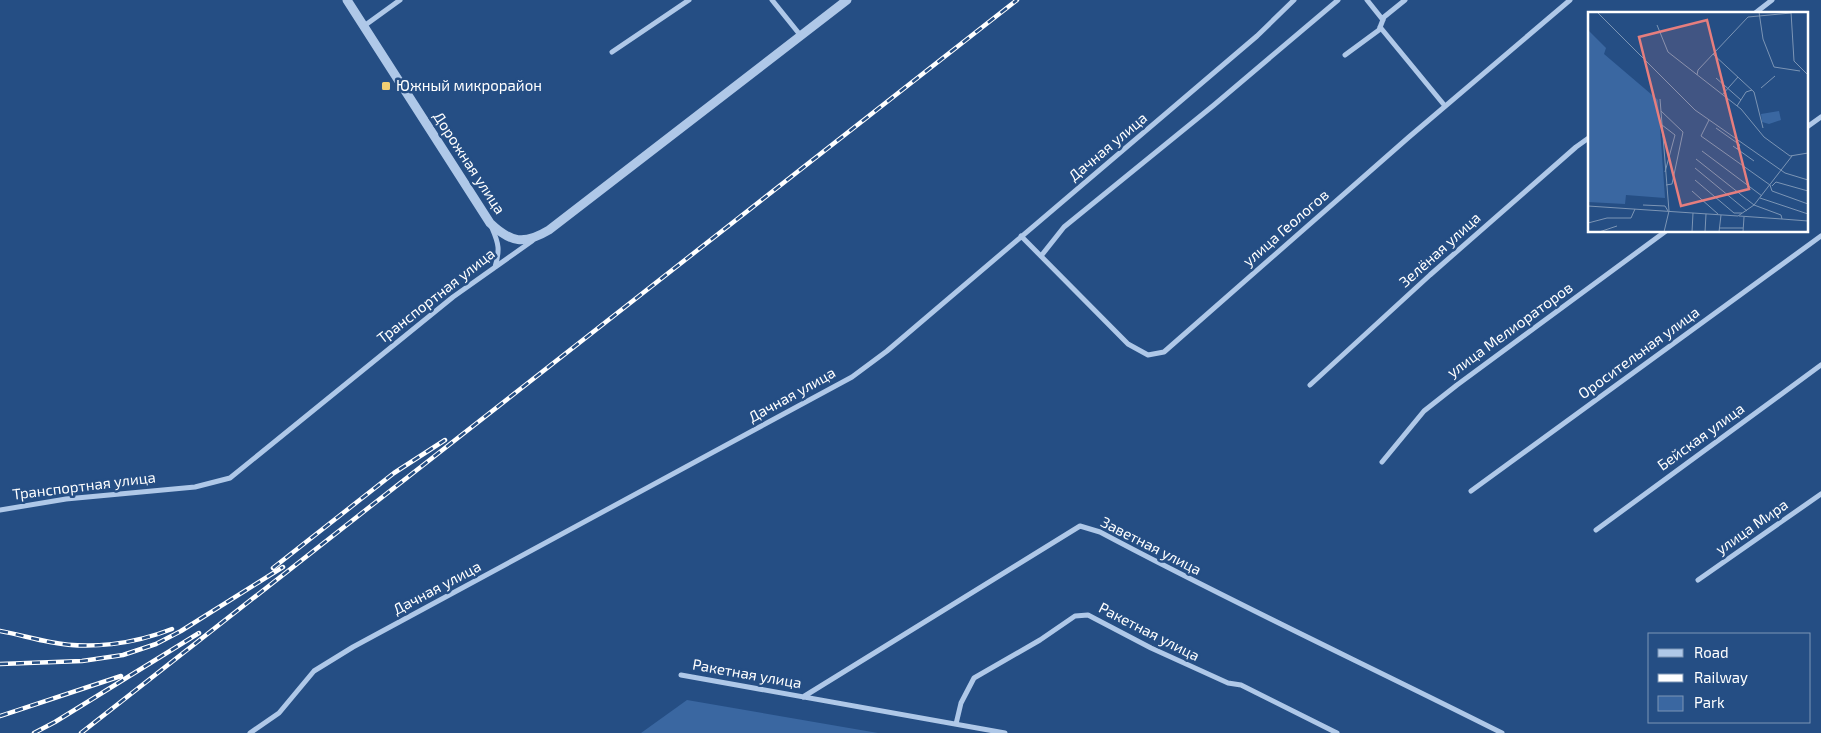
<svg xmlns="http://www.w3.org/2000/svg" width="1821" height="733" viewBox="0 0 1821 733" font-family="'Exo 2',sans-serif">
<rect width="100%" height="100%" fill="#254e84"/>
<!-- green -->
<path fill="#3a67a1" d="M687,700l191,33h-237z"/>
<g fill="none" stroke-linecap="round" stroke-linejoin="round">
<!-- minor -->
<path stroke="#afc8e8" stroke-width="5" d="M772,0l29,36
M1367,0l16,20
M1754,14l18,-14
M364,26l36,-26
M1380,27l65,79
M612,52l77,-52
M1345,55l34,-25 5,-13 21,-17
M1807,127l14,-10
M492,228c7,16 8,22 3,39
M1021,236l107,108 20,11 16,-3 245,-215 161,-137
M1041,256l23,-29 150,-122 124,-105
M1310,385l120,-110 146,-128 14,-10
M1382,462l42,-51 33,-26 209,-154
M1471,491l350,-255
M0,510l66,-11 129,-12 35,-9 223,-181 79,-56
M1596,530l225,-165
M1698,580l123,-86
M681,675l324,58
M803,697l277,-171 20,6c133,71 269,134 402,201
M956,724l5,-21 13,-25 66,-38 35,-24 13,-1 63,33 77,35 13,2 96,48
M250,733l29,-20 35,-42 39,-24 499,-270 35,-26 370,-315 37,-36"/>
<!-- tertiary -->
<path stroke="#afc8e8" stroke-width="9" d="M347,0l143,223c21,20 34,22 59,7l298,-230"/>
<defs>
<path id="rail" d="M273,568l121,-95 51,-33
M0,631c17,3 33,8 50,11 40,8 84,2 122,-13
M0,664l82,-3 41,-6 33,-11 25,-13 102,-64
M0,716l121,-40
M34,733l21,-11 144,-89
M81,733l936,-733"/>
</defs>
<!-- rail casing -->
<use href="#rail" stroke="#fff" stroke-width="4.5"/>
<!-- rail -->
<use href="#rail" stroke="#254e84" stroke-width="2.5" stroke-dasharray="8" stroke-linecap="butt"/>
</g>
<!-- markers -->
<rect fill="#f1ce73" stroke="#254e84" stroke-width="2" x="381" y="81" width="10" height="10" rx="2.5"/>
<g text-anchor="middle" stroke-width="5" stroke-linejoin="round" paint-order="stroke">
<!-- poi labels -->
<g font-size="15" fill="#fff" stroke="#254e84" text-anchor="start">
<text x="396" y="91">Южный микрорайон</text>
</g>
<!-- street labels -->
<g font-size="15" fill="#fff" stroke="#254e84">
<text transform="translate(1108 147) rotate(-40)" y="5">Дачная улица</text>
<text transform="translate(469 163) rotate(57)" y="5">Дорожная улица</text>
<text transform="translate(1286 228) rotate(-41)" y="5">улица Геологов</text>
<text transform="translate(1440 250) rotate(-42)" y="5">Зелёная улица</text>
<text transform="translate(436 296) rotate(-38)" y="5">Транспортная улица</text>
<text transform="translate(1510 330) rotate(-36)" y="5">улица Мелиораторов</text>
<text transform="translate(1639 353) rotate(-36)" y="5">Оросительная улица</text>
<text transform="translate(792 395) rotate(-29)" y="5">Дачная улица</text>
<text transform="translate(1701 437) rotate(-36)" y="5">Бейская улица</text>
<text transform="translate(84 486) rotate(-7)" y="5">Транспортная улица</text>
<text transform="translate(1752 527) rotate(-35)" y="5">улица Мира</text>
<text transform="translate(1151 546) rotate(27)" y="5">Заветная улица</text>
<text transform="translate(437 588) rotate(-28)" y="5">Дачная улица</text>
<text transform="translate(1149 632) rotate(27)" y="5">Ракетная улица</text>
<text transform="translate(747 674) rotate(10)" y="5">Ракетная улица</text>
</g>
</g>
<!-- overview -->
<g transform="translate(1588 12)">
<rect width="220" height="220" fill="#254e84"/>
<path d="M0,18l18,18 -2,6 54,46 7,98 -39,-3 -1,9 -37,-2zM191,99l2,9 -12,4 -7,-2 -1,-8z" fill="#3a67a1"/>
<path fill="none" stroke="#7c95b5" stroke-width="1" d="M171,0l4,27 11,28 26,4M203,0l3,49 14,14M10,1l97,97 90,63 23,7M69,13l11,27 73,57 23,28 26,19 18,-3M125,42l41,38 9,36M109,63l1,-5 50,-53 43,-4M128,66l25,22M173,76l14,-12M134,83l16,-18M72,87l9,112 -5,21M149,94l9,-14 6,-2M73,99l22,21 -11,52 -6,1M121,108l-8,16 69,49 2,6 36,13M74,113l13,10 -10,37M128,116l24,17 -3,4M145,134l21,15M114,139l60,45M108,147l58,46 27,10 1,4 26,2M107,156l52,43M107,168l39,33h8M184,174l4,-4 32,9M104,179l26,23M172,186l48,16M55,193l22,1 3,5M0,194l150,10 16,-11 38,-49M151,204l43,3M0,211l19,-5h24l4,-9M131,216h24M11,220l18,-6M104,220l1,-19M117,220l1,-18M131,220l2,-17M155,220l1,-15"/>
<path fill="#e67e7e" fill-opacity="0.15" stroke="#e67e7e" stroke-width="2.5" d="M119,8l42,169 -68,17 -42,-169z"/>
<rect width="220" height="220" fill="none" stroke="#fff" stroke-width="2.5"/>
</g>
<!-- legend -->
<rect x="1648" y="633" width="162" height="90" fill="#254e84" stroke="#7c95b5"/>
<rect x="1658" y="649" width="25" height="8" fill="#afc8e8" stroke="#7c95b5"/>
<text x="1694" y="658" font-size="15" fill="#ffffff">Road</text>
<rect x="1658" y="674" width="25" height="8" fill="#ffffff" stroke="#7c95b5"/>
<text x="1694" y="683" font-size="15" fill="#ffffff">Railway</text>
<rect x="1658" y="696" width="25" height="15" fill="#3a67a1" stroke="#7c95b5"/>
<text x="1694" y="708" font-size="15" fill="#ffffff">Park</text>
</svg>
